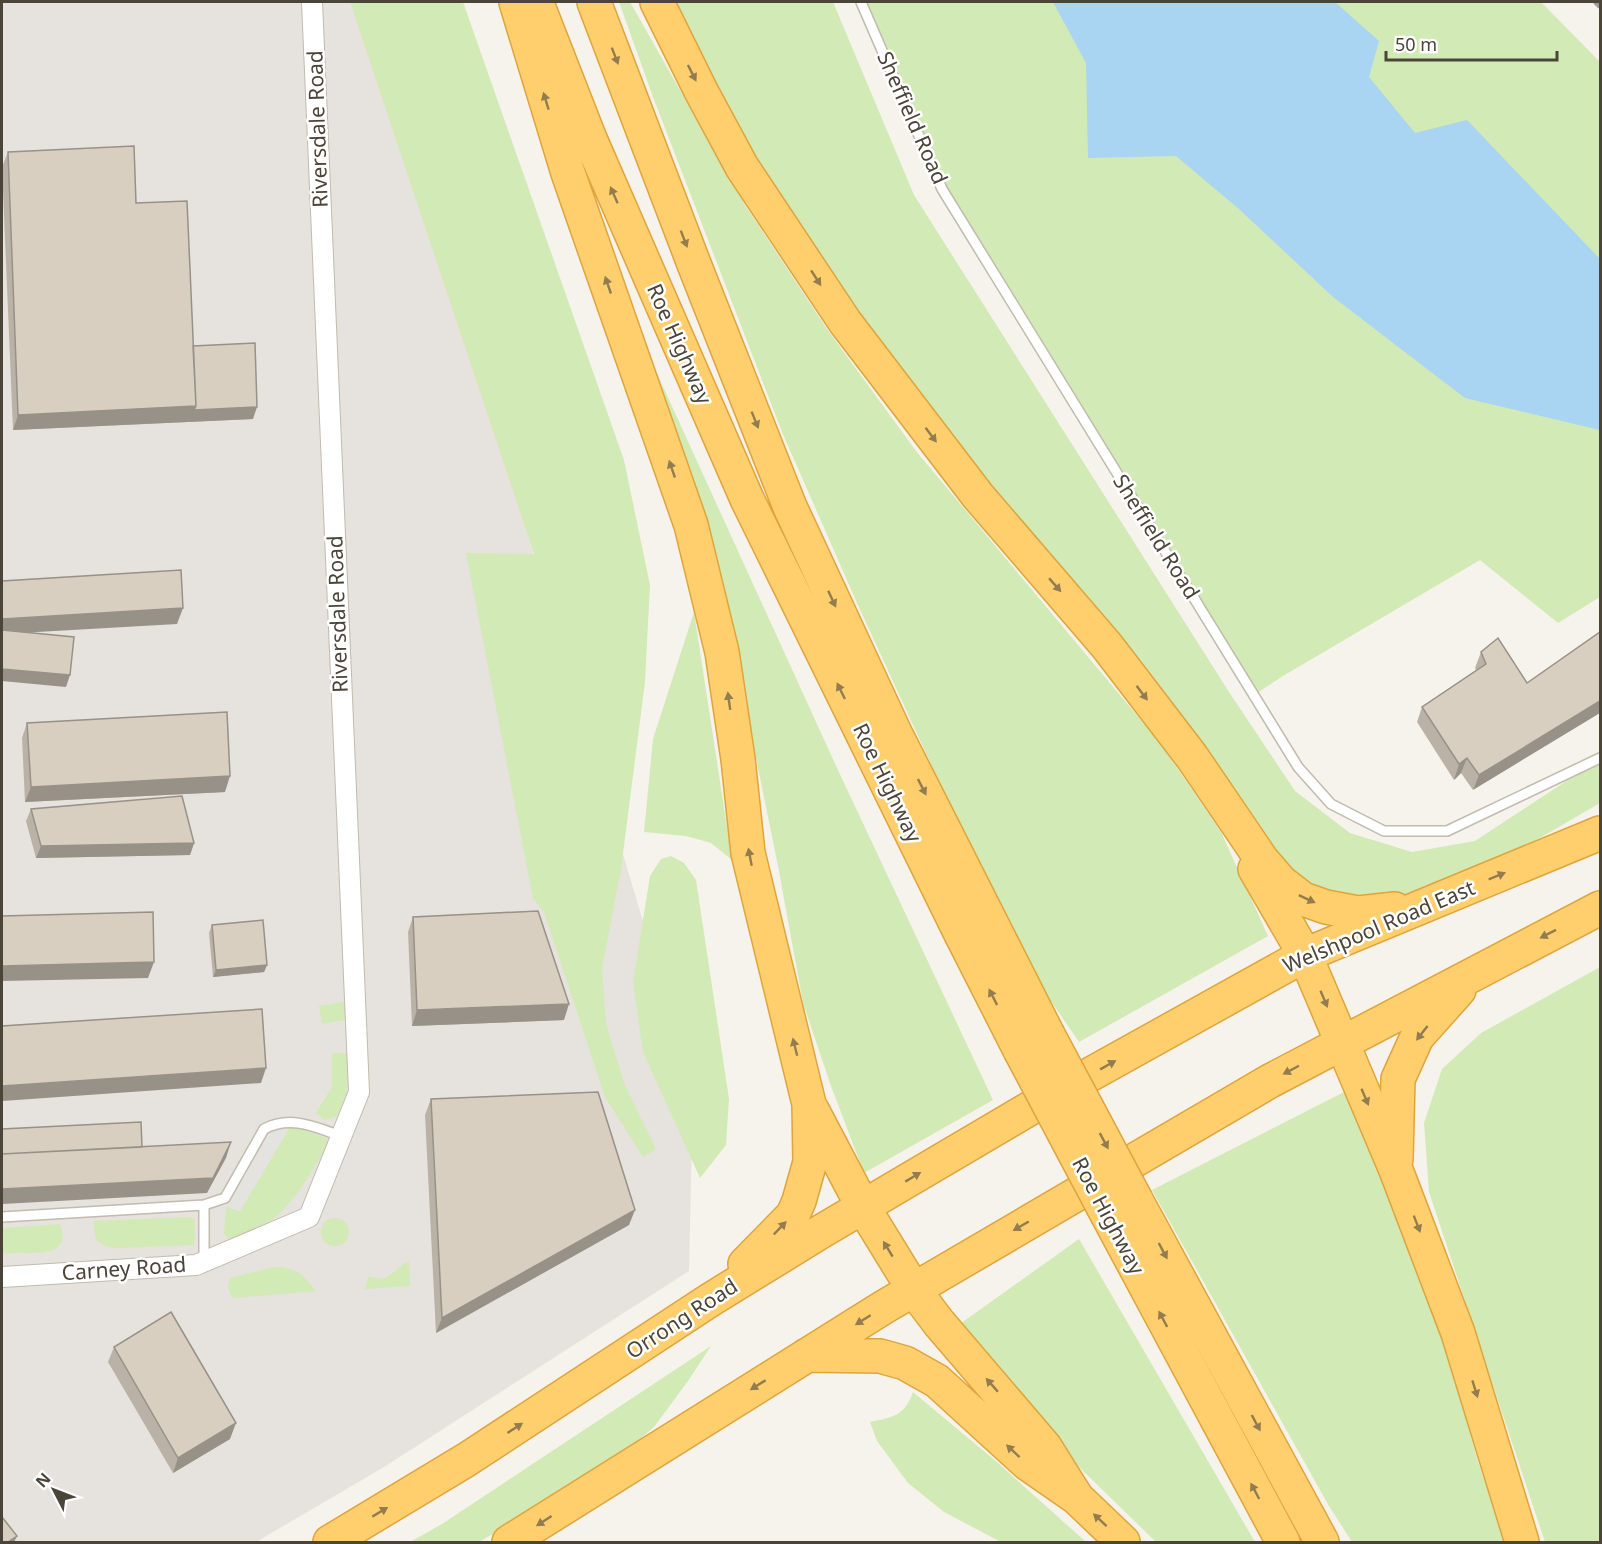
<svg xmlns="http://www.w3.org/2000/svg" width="1602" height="1544" viewBox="0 0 1602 1544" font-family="'Noto Sans',sans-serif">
<rect width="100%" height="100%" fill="#f6f3ec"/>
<!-- industrial -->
<path fill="#e6e2dd" d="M2,2h367l324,1087 -4,182 -305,196 -128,75h-254z"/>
<!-- green -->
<path fill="#d2eab5" d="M350,2h113l161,458 26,125 -5,97 -24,187 -19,99 4,56 18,59 32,66 -13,8 -38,-60 -61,-185 -11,-14 -67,-345 68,1z
M619,2h11l115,203 82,124 89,122 244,292 61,89 47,104 -189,106 -46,-67 -75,-152 -101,-220 -75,-171 -129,-335z
M657,2h176l81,193 315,497 66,99 55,42 62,19 63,-11 125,-82v44l-177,103 -120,-7 -458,-577z
M861,2h680l59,60v535l-42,26 -78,-63 -197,116 -29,19 -312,-506z
M639,334l198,434 156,332 -129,73 -33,-87 -28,-83 -25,-137 -60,-295z
M694,612l38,248 -21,-17 -25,-7 -42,-4 9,-93z
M671,856l13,7 12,17 33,219 -3,46 -26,33 -57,-126 -10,-70 17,-106 11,-17z
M1600,967v575h-55l-116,-350 -5,-69 18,-54 39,-36z
M354,1000l3,18 -35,6 -3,-18z
M332,1053h18l-4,41 -9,22 -12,4 -9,-7 16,-26z
M1344,1092l53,105 41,121 37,134 30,90h-153l-23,-36 -177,-316z
M291,1125l40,15c-19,30 -37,66 -67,86 -9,7 -23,11 -34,15l-6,-8 2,-26 14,4z
M190,1217l5,3 -1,25 -77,3 -12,-2 -9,-6 -3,-19z
M321 1232a14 14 0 1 1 28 0a14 14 0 1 1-28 0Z
M60,1224c14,39 -35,26 -58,30v-26z
M1079,1239l176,303h-99l-77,-75 -126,-138z
M409,1262l1,24 -45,3 3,-12c4,0 11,2 15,1 11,-2 15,-14 26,-16z
M274,1267c22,0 29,7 42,24l-83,7 -5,-9 2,-11z
M711,1346l-23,35 -34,46 -47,40 -128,75h-69l32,-18z
M913,1392l85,71 88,79h-85l-57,-30 -36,-29 -31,-42 -7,-19c23,-5 35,-6 43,-30z"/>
<!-- parking -->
<path fill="#e5e3e0" d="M266,1117l22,13 -48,81 -23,-7z"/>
<!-- water -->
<path fill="#a9d4f2" d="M1053,2h282l44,39 -10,36 46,56 52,-13 133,139v171l-135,-32 -132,-101 -94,-88 -63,-53 -88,2 -2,-95z"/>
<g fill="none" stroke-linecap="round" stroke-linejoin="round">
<defs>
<path id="lane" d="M861,2l81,187 356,578 33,37 53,27h63l153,-73
M204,1205v56
M2,1217l202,-12 21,-7 39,-69c27,-14 51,-2 77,7"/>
<path id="street" d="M2,1277l194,-12 113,-48 50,-125 -47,-1090"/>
<path id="highway" d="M516,2l52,171 123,352 31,127 16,107 10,94 61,251 1,58 -11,39 -6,14 -48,49
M594,2l100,262 96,243 106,228 151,298
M657,2l44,89 41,76 103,155 133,174 129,150 85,111 70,103 19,22 22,17 23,8 32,6 37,-4
M538,6l52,133 157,360 214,435 59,116
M1255,869l50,86 91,215 62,163 64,209
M812,1110l51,97 51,83 25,33 106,124 32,51
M1396,1159l2,-80 19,-42 42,-47
M1136,1200l186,342
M1108,1216l175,326
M807,1355l73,1 25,7 32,18 91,83 49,34 46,44
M330,1542l136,-82 244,-160 112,-69 217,-128 266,-148 295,-122
M509,1542l375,-235 386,-226 330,-173"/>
</defs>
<!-- lane casing -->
<use href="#lane" stroke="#c2bbae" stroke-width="12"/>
<!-- street casing -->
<use href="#street" stroke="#c2bbae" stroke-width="22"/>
<!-- highway casing -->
<use href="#highway" stroke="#e0a43c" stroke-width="36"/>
<!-- lane -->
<use href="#lane" stroke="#fff" stroke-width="9"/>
<!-- street -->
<use href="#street" stroke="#fff" stroke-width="20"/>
<!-- highway -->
<use href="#highway" stroke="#ffcf6e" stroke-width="33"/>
<!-- rail -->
<path stroke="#9a9a9a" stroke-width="4.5" stroke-dasharray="8 8" stroke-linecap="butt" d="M1595,2l5,5"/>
<defs>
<path id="highway-bridge" d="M1047,1033l89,167
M1020,1050l88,166"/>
</defs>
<!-- highway-bridge casing -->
<use href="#highway-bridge" stroke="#e0a43c" stroke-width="36" stroke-linecap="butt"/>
<!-- highway-bridge -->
<use href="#highway-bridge" stroke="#ffcf6e" stroke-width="33"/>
</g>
<!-- wall -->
<path fill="#bab2a6" d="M8,152l128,51 57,143 60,73 -240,11 -11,-263z
M1481,652l46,31 -54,107 -12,-17 -7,7 -37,-58 5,-15 54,-37 -1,-2z
M27,723l198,69 -200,10 -3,-64z
M31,809l163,34 -4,12 -154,3 -10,-37z
M413,917l151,103 -152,6 -4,-94z
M212,925l55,40 -3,7 -51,5 -4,-44z
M431,1099l198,126 -193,108 -11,-218z
M114,1347l116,92 -57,34 -65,-111z"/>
<!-- shaded-wall -->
<path fill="#979187" d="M196,406l61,1 -4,12 -240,11 5,-15z
M183,608l-6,16 -175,10v-15z
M2,669l68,6 -4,12 -64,-6z
M1600,701v12l-127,77 6,-15z
M1467,758l-6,15 -7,7 5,-16z
M230,776l-5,16 -200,10 6,-15z
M194,843l-4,12 -154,3 5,-12z
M154,962l-6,16 -146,3v-15z
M267,965l-3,7 -51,5 3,-7z
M569,1004l-5,16 -152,6 5,-16z
M266,1068l-5,15 -259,18v-15z
M231,1142l-5,16 -19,35 -205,11v-15z
M635,1210l-6,15 -193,108 6,-15z
M236,1423l-6,16 -57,34 5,-15z
M17,1536l-3,6h-6z"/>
<!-- building -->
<path fill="#d8cfc1" stroke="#979187" stroke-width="1.5" d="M134,146l2,57 51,-2 9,205 -178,9 -10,-263z
M255,343l2,64 -63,3 2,-4 -3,-60z
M181,570l2,38 -181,11v-38z
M2,630l72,7 -4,38 -68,-6z
M1600,632v69l-121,74 -12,-17 -8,6 -37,-57 64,-43 -5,-12 17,-14 29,45z
M227,712l3,64 -199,11 -4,-64z
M182,796l12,47 -153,3 -10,-37z
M538,911l31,93 -152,6 -4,-93z
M153,912l1,50 -152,4v-50z
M263,920l4,45 -51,5 -4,-45z
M262,1009l4,59 -264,18v-60z
M598,1092l37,118 -193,108 -11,-219z
M141,1122l1,25 -140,7v-25z
M231,1142l-18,36 -211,11v-35z
M171,1312l65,111 -58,35 -64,-111z
M2,1517l15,19 -9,6h-6z"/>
<!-- one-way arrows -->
<defs><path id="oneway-solid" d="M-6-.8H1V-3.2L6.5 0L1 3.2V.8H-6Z" transform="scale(1.5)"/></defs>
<g fill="#937c4e">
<use href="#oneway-solid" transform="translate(615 56) rotate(69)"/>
<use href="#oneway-solid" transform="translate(692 73) rotate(63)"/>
<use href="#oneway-solid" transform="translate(546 101) rotate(-107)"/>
<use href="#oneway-solid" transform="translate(614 195) rotate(-114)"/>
<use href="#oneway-solid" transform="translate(684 239) rotate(69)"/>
<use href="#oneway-solid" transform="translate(816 278) rotate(57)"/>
<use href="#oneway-solid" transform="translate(608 285) rotate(-109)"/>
<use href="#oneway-solid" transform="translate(755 420) rotate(68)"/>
<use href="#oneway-solid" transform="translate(931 435) rotate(53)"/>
<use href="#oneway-solid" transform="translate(672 469) rotate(-109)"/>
<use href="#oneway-solid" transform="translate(1055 585) rotate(49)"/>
<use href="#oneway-solid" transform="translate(832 599) rotate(65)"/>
<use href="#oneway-solid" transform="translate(841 691) rotate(-116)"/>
<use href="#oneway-solid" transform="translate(1142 693) rotate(53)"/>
<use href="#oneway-solid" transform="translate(729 701) rotate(-98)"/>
<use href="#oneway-solid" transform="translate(922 787) rotate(63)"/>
<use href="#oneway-solid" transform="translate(750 857) rotate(-101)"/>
<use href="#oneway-solid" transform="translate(1497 876) rotate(-22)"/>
<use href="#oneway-solid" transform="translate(1307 899) rotate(25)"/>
<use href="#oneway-solid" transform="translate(1548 934) rotate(153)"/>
<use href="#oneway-solid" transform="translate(993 997) rotate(-117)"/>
<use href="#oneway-solid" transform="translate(1324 999) rotate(67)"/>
<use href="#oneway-solid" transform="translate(1422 1033) rotate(128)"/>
<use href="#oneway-solid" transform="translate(795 1047) rotate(-104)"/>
<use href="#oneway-solid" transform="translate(1108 1065) rotate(-29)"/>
<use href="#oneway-solid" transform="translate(1291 1070) rotate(152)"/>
<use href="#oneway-solid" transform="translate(1365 1097) rotate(67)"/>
<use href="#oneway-solid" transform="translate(1104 1141) rotate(62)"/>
<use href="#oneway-solid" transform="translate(913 1177) rotate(-31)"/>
<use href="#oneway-solid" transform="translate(1417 1224) rotate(69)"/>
<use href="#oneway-solid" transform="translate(1021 1226) rotate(150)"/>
<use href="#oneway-solid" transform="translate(780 1228) rotate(-46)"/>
<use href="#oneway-solid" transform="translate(888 1249) rotate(-121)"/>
<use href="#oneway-solid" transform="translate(1163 1251) rotate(62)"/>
<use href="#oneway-solid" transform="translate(1163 1319) rotate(-118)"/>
<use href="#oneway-solid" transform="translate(863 1320) rotate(148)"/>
<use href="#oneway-solid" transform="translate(758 1385) rotate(148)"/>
<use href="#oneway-solid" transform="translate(992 1385) rotate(-131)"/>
<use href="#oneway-solid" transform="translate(1475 1389) rotate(73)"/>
<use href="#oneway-solid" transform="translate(1256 1423) rotate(62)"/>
<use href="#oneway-solid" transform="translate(515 1428) rotate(-33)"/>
<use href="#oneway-solid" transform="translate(1013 1451) rotate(-137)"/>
<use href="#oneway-solid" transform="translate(1255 1491) rotate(-118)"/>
<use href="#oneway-solid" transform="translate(380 1512) rotate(-31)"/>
<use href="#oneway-solid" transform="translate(1100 1520) rotate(-137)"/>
<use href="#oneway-solid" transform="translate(544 1521) rotate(147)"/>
</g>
<g text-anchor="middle" stroke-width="5" stroke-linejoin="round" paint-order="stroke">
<!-- street labels -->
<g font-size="21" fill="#4b4439" stroke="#fff">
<text transform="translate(912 118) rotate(66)" y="7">Sheffield Road</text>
<text transform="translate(318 129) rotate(-92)" y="7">Riversdale Road</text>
<text transform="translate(679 344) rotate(66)" y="7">Roe Highway</text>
<text transform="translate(1156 537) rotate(58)" y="7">Sheffield Road</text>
<text transform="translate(338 614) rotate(-92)" y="7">Riversdale Road</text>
<text transform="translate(887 783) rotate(64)" y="7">Roe Highway</text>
<text transform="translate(1379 927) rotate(-23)" y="7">Welshpool Road East</text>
<text transform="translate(1108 1216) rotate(62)" y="7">Roe Highway</text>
<text transform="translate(124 1269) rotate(-4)" y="7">Carney Road</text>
<text transform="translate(682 1319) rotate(-33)" y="7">Orrong Road</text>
</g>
</g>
<!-- border -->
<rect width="1602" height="1544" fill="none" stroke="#4b4439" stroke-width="6"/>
<!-- north arrow -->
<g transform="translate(54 1490) rotate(312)" stroke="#ffffff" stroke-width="4.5" paint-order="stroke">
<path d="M0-4.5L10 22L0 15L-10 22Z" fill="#4b4439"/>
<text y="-9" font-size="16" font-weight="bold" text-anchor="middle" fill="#4b4439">N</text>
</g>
<!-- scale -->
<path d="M1386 51v9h171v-9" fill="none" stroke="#4b4439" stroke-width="3"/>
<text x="1395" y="51" font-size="18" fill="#4b4439" stroke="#ffffff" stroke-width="4.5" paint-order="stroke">50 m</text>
</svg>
